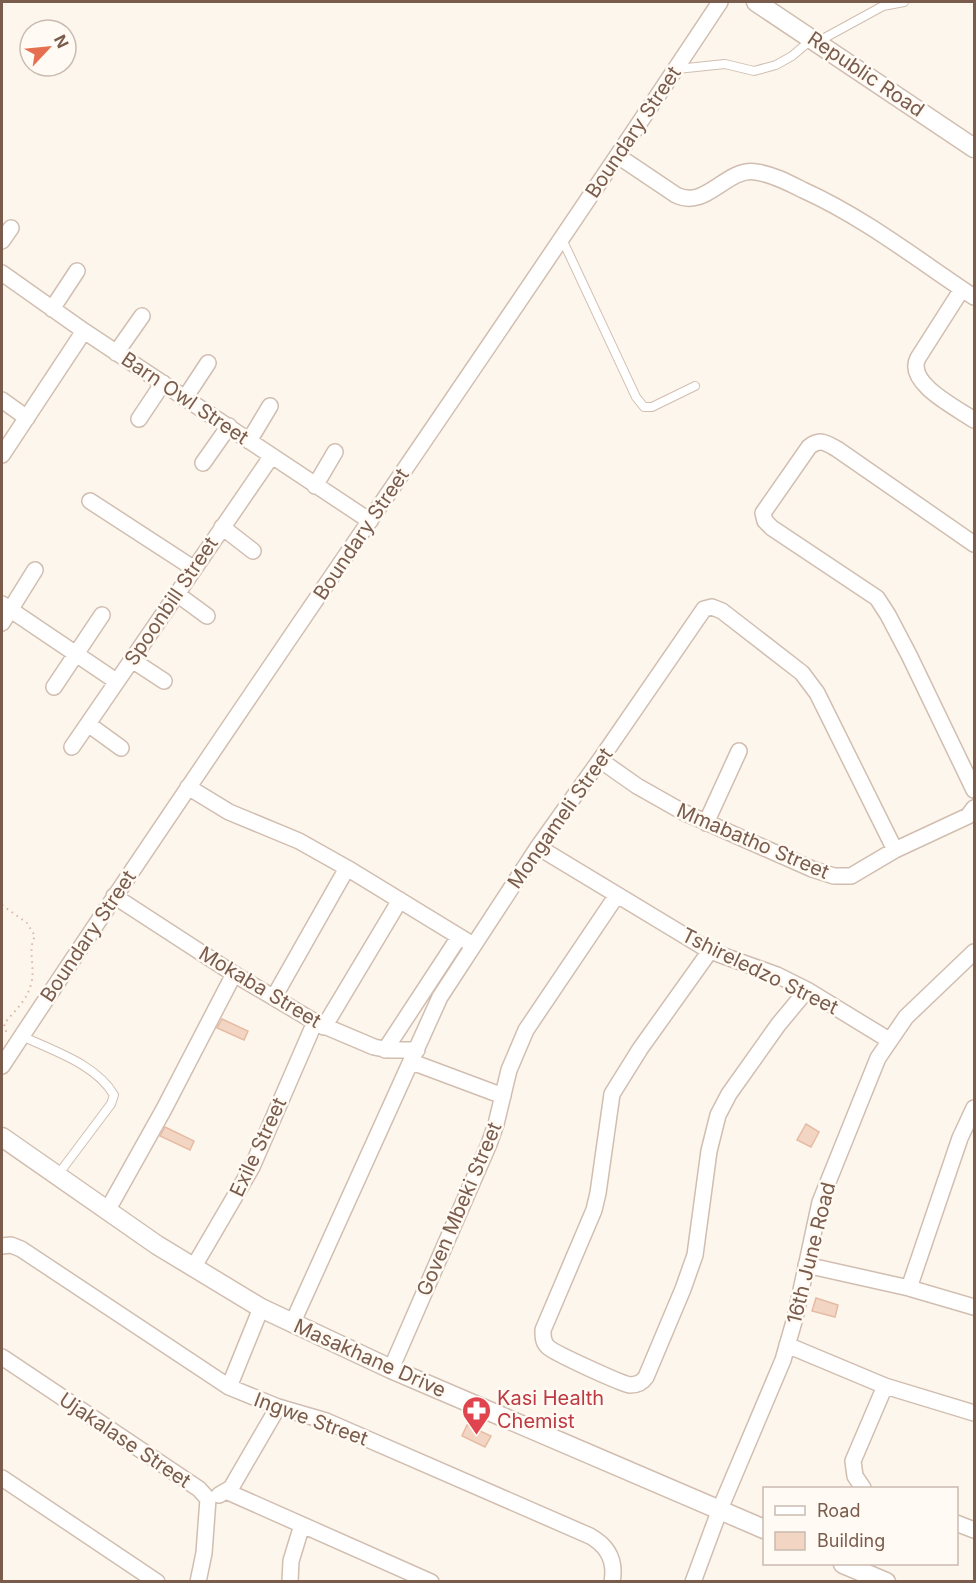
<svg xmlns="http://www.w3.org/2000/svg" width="976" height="1583" viewBox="0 0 976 1583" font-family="Inter,sans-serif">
<rect width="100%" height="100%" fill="#fdf6ec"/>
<!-- building -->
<path fill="#f3d5c3" stroke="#e6bba3" stroke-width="1.5" d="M222,1019l26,12 -4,9 -27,-12z
M806,1124l13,8 -8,15 -14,-7z
M165,1127l29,14 -4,9 -30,-14z
M816,1298l22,7 -3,12 -23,-6z
M467,1425l24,11 -6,11 -23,-11z"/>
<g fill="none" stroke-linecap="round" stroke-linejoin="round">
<defs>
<path id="service" d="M819,41l64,-35 21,-4
M677,69l48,-5 29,7 22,-6 16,-9 19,-16
M562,239l74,158 8,10h8l43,-21
M22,1036c31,15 74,28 92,59l-3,9 -54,72"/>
<path id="minor" d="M618,156l58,39c31,15 50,-28 80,-23 16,2 33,11 47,18 62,28 115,70 171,107
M2,241l9,-13
M2,273l82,58 286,190
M962,289l-44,69c-13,25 39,50 56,62
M52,309l25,-38
M116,353l26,-37
M185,398l23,-35
M2,400l25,18
M139,419l24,-36
M249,441l21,-35
M2,455l82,-124
M203,463l26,-37
M315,486l20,-34
M90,501l103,67
M222,527l31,24
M974,544l-137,-95c-11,-6 -17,-11 -28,-2l-46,66 2,8 7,7 105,70 11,17 21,40 65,135
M177,594l30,22
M2,604l114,77
M2,623l33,-53
M132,660l32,21
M54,687l48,-72
M88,724l33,24
M72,747l199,-290
M600,760l37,26 46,26 129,57 22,7h17l44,-26 73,-34 6,-8
M188,787l41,25 70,29 48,27 126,77
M706,823l33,-72
M538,847l172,104 67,24 30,15 82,50
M114,896l120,78 81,48 59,25 15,3h28
M710,951l-70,98 -28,45 -14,99 -4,17 -51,120c0,7 0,12 5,17 6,6 74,37 82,38 7,0 12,-2 16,-8l37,-88 12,-34 14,-104 9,-36 11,-21 49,-69 29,-35
M274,997l73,-129
M324,1027l76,-127
M385,1050l74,-113
M412,1062l91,34
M2,1066c235,-357 482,-707 718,-1064
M107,1211l57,-102 70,-135
M2,1246l9,-1 10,4 208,138 49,20 48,14 264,115c18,10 26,25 22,46
M806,1265l103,23 65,19
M193,1268l59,-101 63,-145
M909,1288l51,-150 14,-30
M292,1324l148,-327 98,-150 62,-87 104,-151 8,-2 10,4 80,62 15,20 78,157
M787,1345l98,41 89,27
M2,1357l197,132 9,10 -4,54 -6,29
M391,1369l98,-225 7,-20 13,-54 17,-40 91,-135
M229,1387l32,-79
M2,1478l155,104
M863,1488l-8,-12 -2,-15 32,-75
M228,1492l203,90
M219,1495l12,-7 47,-81
M956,1523l18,7
M290,1582l1,-21 11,-36
M693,1582l27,-73 63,-149 12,-42 25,-116 58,-144 28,-41 68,-65"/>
<path id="tertiary" d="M756,2l218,146
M2,1137l155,108 104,63 130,61 373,160
M843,1564l43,18"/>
</defs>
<!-- service casing -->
<use href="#service" stroke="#d1beb0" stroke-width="10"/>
<!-- minor casing -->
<use href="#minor" stroke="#d1beb0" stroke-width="18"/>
<!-- tertiary casing -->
<use href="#tertiary" stroke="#d1beb0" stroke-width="21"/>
<!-- path -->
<path stroke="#d9b8a5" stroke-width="2" stroke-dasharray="1.5 4.5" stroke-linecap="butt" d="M2,905l25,18 8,13c-8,14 1,33 -4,48 -4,17 -17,27 -27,40l3,11"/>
<!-- service -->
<use href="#service" stroke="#fff" stroke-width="8"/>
<!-- minor -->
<use href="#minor" stroke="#fff" stroke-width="15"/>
<!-- tertiary -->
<use href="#tertiary" stroke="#fff" stroke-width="18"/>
</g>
<!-- icons -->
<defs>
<symbol id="pharmacy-pin" viewBox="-11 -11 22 30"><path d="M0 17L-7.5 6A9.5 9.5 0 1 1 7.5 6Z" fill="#e0444e" stroke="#fffaf3"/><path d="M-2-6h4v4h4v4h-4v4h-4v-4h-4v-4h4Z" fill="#fff"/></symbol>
</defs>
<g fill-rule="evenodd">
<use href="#pharmacy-pin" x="460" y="1394" width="33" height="45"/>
</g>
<g text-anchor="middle" stroke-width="5" stroke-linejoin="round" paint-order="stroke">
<!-- street labels -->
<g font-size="20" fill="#7a5c4d" stroke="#fffaf3">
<text transform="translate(866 74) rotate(34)" y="7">Republic Road</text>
<text transform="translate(633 132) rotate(-56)" y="7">Boundary Street</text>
<text transform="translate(185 398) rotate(34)" y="7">Barn Owl Street</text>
<text transform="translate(361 534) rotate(-56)" y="7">Boundary Street</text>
<text transform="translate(171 601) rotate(-56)" y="7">Spoonbill Street</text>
<text transform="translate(560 818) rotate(-55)" y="7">Mongameli Street</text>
<text transform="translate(753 841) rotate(23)" y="7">Mmabatho Street</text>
<text transform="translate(88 936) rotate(-56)" y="7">Boundary Street</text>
<text transform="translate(760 971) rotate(26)" y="7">Tshireledzo Street</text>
<text transform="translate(260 987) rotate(31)" y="7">Mokaba Street</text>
<text transform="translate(258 1147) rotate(-65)" y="7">Exile Street</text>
<text transform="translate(459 1209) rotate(-67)" y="7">Goven Mbeki Street</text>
<text transform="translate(811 1253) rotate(-76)" y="7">16th June Road</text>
<text transform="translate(370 1358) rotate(24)" y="7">Masakhane Drive</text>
<text transform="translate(311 1419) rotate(20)" y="7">Ingwe Street</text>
<text transform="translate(125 1440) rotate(34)" y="7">Ujakalase Street</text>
</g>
<!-- health labels -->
<g font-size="20" fill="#be3a42" stroke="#fffaf3" text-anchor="start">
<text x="497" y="1405">Kasi Health<tspan x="497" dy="23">Chemist</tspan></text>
</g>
</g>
<!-- border -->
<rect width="976" height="1583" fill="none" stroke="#7a5c4d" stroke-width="6"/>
<!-- legend -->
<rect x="763" y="1487" width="195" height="78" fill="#fffaf3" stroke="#cabbb1" stroke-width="1.5"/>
<rect x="775" y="1506" width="30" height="9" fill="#ffffff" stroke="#cabbb1" stroke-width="1.5"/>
<text x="817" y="1517" font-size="18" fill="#7a5c4d">Road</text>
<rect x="775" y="1532" width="30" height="18" fill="#f3d5c3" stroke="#cabbb1" stroke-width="1.5"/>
<text x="817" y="1547" font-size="18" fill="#7a5c4d">Building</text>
<!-- north arrow -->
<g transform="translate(48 48) rotate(64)"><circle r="28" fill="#fffaf3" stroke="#cabbb1" stroke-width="1.5"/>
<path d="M0-4.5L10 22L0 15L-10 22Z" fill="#e76f51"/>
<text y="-9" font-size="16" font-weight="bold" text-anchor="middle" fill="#7a5c4d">N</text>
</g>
</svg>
